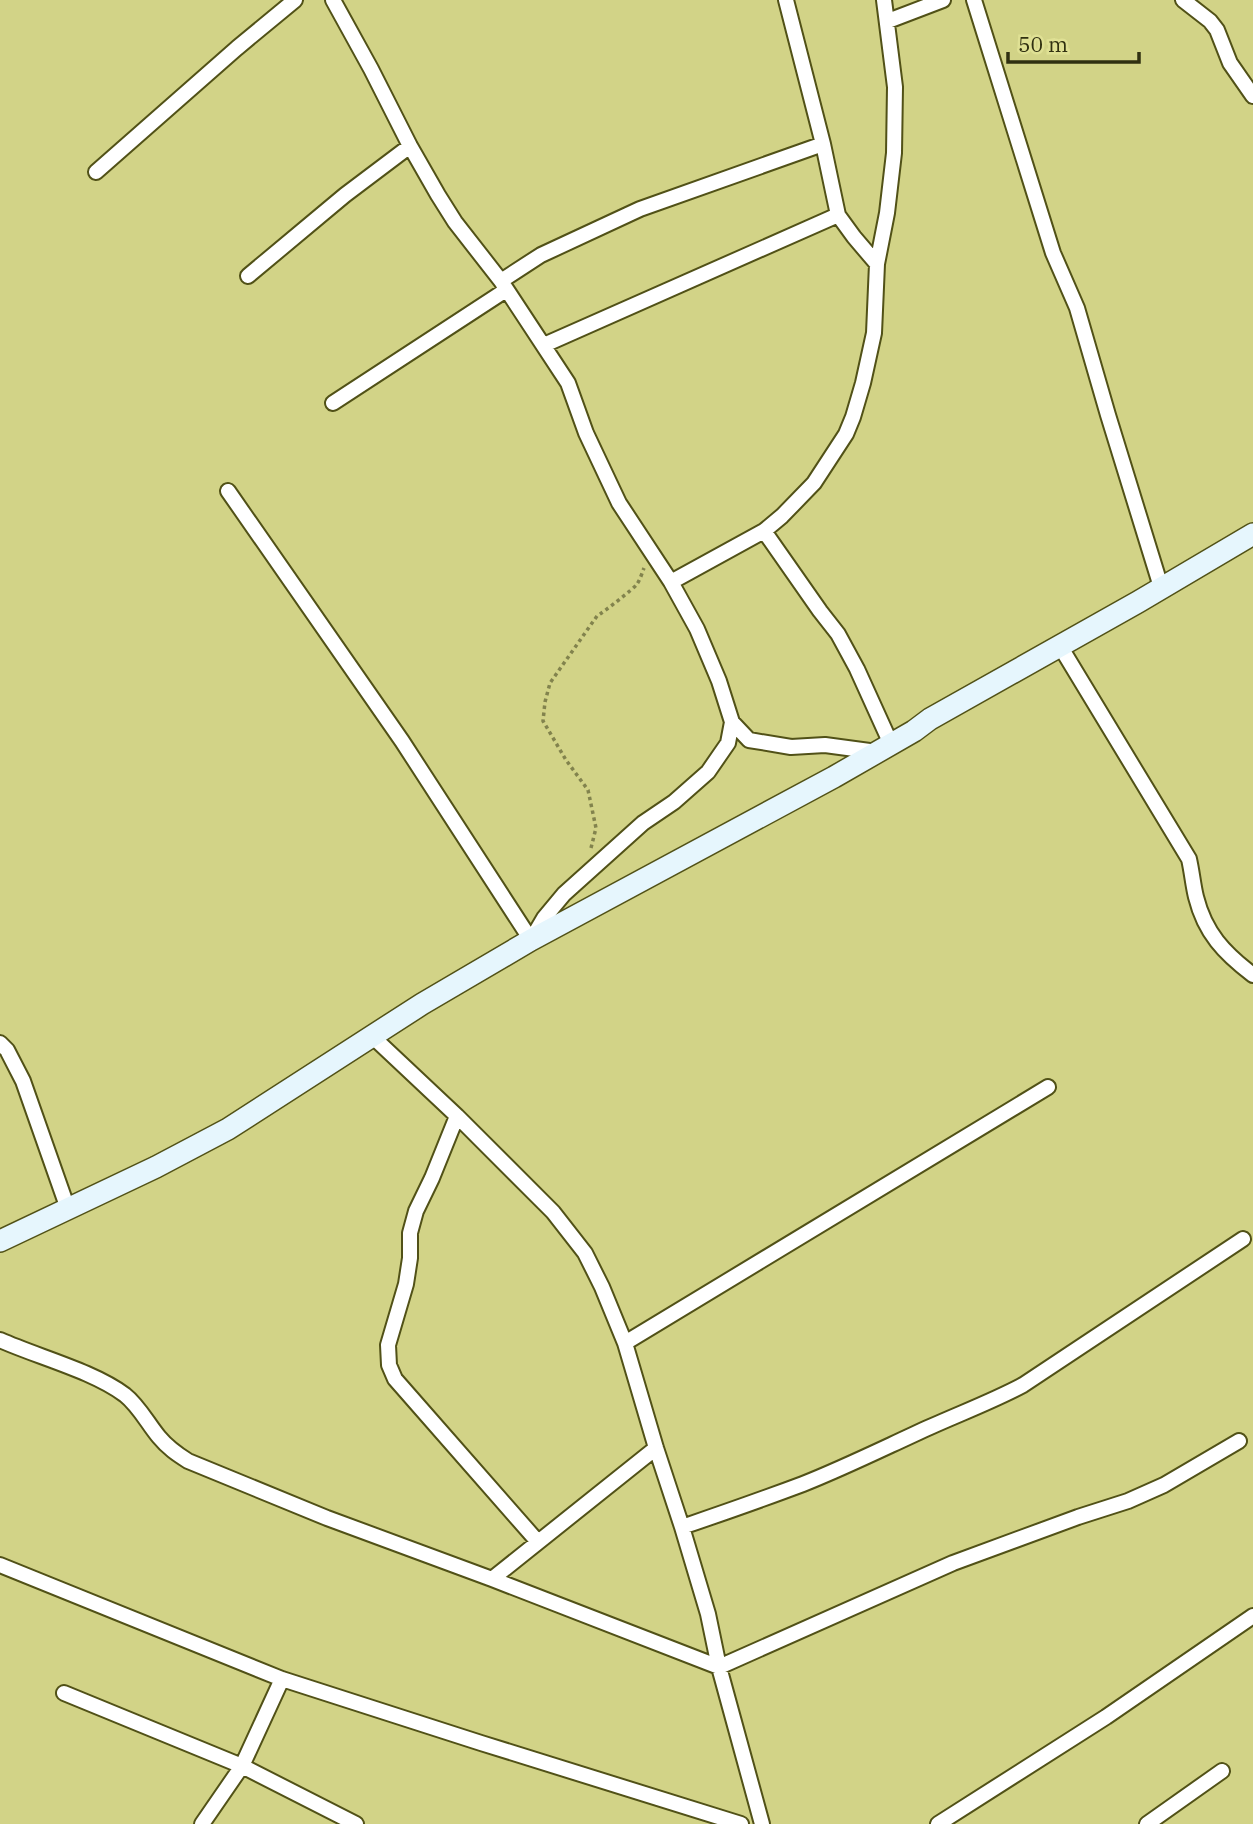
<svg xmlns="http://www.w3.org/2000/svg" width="1253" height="1824" viewBox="0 0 1253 1824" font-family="'IBM Plex Serif',serif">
<rect width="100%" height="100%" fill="#d2d387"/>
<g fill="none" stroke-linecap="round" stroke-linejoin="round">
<defs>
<path id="street" d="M786,0l37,144 15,71 16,22 23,27
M974,0l79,253 24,55 31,107 53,172
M1183,0l27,21 7,9 13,33 23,33
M888,21l55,-21
M96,172l141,-124 58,-48
M248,276l97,-81 65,-49
M501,281l40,-26 99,-46 183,-65
M544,345l294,-130
M333,403l173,-113
M228,491l174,250 129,199 13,-22 20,-24 79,-71 31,-21 34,-30 20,-29 4,-21 -13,-41 -22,-52 -26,-47 -52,-79 -33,-70 -18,-50 -67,-102 -46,-59 -17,-27 -28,-49 -39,-77 -38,-69
M764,531l56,80 18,23 19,35 34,75
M671,582l93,-51 18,-15 32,-33 32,-49 7,-17 10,-34 11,-50 3,-69 10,-51 7,-60 1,-66 -11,-87
M1060,646l129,213c3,13 4,26 7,38 9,36 28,56 57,78
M732,722l17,18 42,7 34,-2 52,7
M373,1037l84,79 96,96 32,41 17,34 23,56 31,105 26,79 26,87 11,53 43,157
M0,1043l7,7 16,31 45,128
M457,1116l-25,62 -16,33 -6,22v25l-4,26 -18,61 1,20 6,14 143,163
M0,1340c38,17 93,31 125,55 14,11 23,29 34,42 9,11 18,17 29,24l139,57 165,61 227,88 234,-104 125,-46 50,-16 36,-16 75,-44
M625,1343l423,-256
M682,1527c41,-14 81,-28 121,-43 43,-17 85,-38 127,-57 31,-14 63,-26 93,-42l220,-146
M0,1565l282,114 199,64 260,81
M492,1579l164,-131
M64,1693l178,73 114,58
M202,1824l40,-58 40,-87
M938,1824l168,-107 147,-101
M1147,1824l75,-53"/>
<path id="secondary" d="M0,1241l156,-74 72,-38 194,-125 109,-64 303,-163 80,-46 16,-12 208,-117 115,-68"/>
</defs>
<!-- street casing -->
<use href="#street" stroke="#515117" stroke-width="18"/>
<!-- secondary casing -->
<use href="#secondary" stroke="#515117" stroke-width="24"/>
<!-- path -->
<path stroke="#82834d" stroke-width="3.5" stroke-dasharray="3.5 3.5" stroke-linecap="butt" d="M591,848l5,-20 -8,-38 -22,-30 -23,-39 2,-19 5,-19 47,-67c4,-2 38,-28 40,-32 3,-4 5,-11 7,-16"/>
<!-- street -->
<use href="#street" stroke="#fff" stroke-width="14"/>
<!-- secondary -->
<use href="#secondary" stroke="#e6f6fd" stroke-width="21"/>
</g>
<!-- scale -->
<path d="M1008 52v10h131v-10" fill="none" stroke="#303011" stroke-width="3.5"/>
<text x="1018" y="52" font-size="21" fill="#303011" stroke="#dfe094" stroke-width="5" paint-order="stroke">50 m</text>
</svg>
